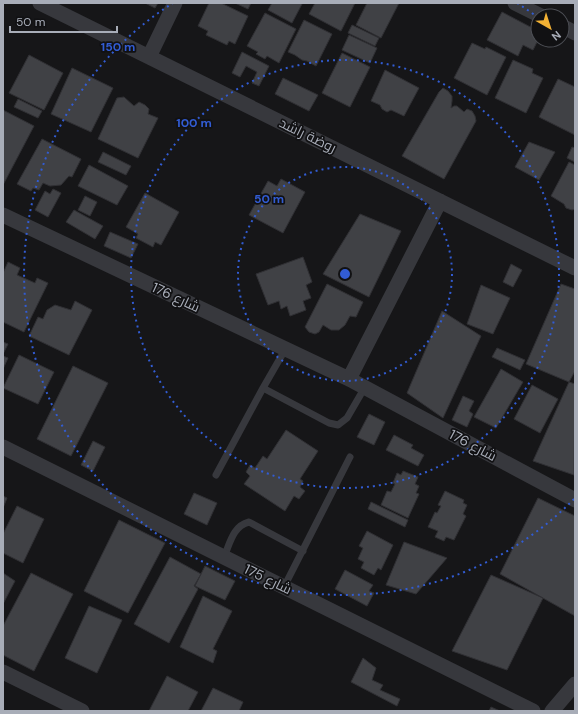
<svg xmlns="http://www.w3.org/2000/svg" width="578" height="714" viewBox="0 0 578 714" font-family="'DM Sans',Cairo,sans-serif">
<rect width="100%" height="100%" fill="#161618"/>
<!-- building -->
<path fill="#404145" stroke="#303034" d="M145,3h13l-3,5z
M209,3h12l27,13 -13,28 -6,-3 -2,4 -21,-10 2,-4 -10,-5z
M235,3h16l-3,6z
M272,3h28l2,1 -10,19 -24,-13z
M315,3h40l-14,28 -32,-17z
M367,3h32l-18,35 -25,-13z
M502,12l36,19v9l-5,10 -10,-5 -5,11 -31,-16z
M265,13l31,16 -17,34 -12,-7 -2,3 -9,-5 2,-2 -11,-6z
M304,20l28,14 -16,32 -9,-5 -5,-1 -7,-5 -7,-3z
M352,25l27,13 -4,8 -27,-13z
M349,35l28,13 -7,15 -28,-13z
M472,43l13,6 1,-2 20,10 -19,38 -33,-17z
M242,52l27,14 -10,20 -7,-3 5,-11 -11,-6 -6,11 -8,-4z
M342,53l28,14 -20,40 -28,-14z
M29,55l34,18 -19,37 -35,-17z
M513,60l20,9 -1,4 11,5 -17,35 -31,-15z
M72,68l41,20 -22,44 -40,-18z
M385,70l34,18 -15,28 -13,-6 -4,2 -5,-3 -2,-4 -9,-4z
M283,78l35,17 -9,16 -34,-17z
M558,79l17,8v48l-36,-18z
M443,88l5,3 4,5v5l-1,7 3,-2h3l7,6 3,-3 5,2 3,5 1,5 -32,58 -42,-23 37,-64z
M124,97l10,9 5,-4 6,3 4,4 -1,5 10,4 -20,40 -40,-19 19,-41z
M18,99l24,12 -4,7 -24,-11z
M3,110l31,16 -31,59z
M42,139l39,20 -9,18 -3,-1 -8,9 -11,1 -7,-3 -4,7 -6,-2 -2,3 -14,-7z
M529,142l26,10 -16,28 -24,-13z
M572,147l3,1v14l-8,-4z
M103,152l28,14 -5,9 -28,-13z
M569,162l6,3v44l-3,1 -6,-2 -2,-4 -13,-8z
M89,165l39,21 -11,19 -39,-19z
M281,179l24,13 -22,41 -34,-18 19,-34 9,5z
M53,189l8,4 -13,24 -13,-7 10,-19 5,3z
M145,193l34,19 -18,33 -6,-3 -2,5 -17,-9 2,-4 -12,-7z
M85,196l12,6 -7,14 -12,-6z
M74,210l29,16 -8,13 -29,-17z
M360,214l41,17 -32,66 -46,-23z
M110,232l28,12 -7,14 -27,-12z
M303,257l9,25 -6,3 5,13 -8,3 3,9 -16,6 -3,-10 -6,3 -2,-8 -11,4 -12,-31z
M8,262l12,6 -3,7 18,8 2,-5 11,5 -24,49 -21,-10v-49z
M511,264l11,6 -9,17 -10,-5z
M327,284l36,18 -7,15 -6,-1 -5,9 -6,5h-8l-8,-5 -4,7 -4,2 -6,-2 -4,-5z
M561,284l14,5v82l-6,11 -43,-18z
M481,285l29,13 -17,36 -26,-10z
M75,301l17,9 -23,45 -40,-19 9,-19 5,2 4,-9 8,-5 16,5z
M442,311l39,25 -38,82 -36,-25z
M3,342l5,2 -5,10z
M497,348l28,12 -5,10 -28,-13z
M19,355l35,17 -16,32 -35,-16z
M3,356l5,2 -5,11z
M73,366l35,17 -37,73 -34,-17z
M501,369l22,13 -27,46 -22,-11z
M569,382l6,2 -1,91 -41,-14z
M532,385l26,14 -18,34 -26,-14z
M463,396l11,5 -5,10 4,3 -6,13 -15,-7z
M369,414l16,8 -11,23 -17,-8z
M286,430l32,21 -18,28 3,2 -3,6 5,4 -6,8 -5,-3 -9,15 -41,-27 6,-8 -4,-4 4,-7 5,3 8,-12 4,3z
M394,435l19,10 -2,3 13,7 -6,11 -32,-16z
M93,441l12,6 -12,24 -12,-6z
M403,471l15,6 -3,7 4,2 -3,7 3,1 -11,24 -27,-13 6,-14 4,1 4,-8 -2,-1 4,-10 4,2z
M445,491l19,9 -1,3 4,2 -4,9 3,2 -12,24 -8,-3 -2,4 -9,-4 3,-6 -10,-4 7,-15 2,1 4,-7 -3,-1z
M194,493l23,10 -10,22 -23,-11z
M3,496l4,2 -4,10z
M538,498l37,18v100l-75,-42z
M371,502l37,18 -3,7 -37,-18z
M17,506l27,13 -21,44 -20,-10v-19z
M119,520l46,23 -37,70 -44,-22z
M367,531l26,14 -12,25 -3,-2 -4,7 -13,-7 3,-6 -6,-3 5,-11 -4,-2z
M404,542l43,16 -31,36 -30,-9z
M170,557l31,17 -7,12 4,3 -29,54 -35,-19z
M205,566l30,15 -10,19 -30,-14z
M345,570l28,15 -4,6 5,2 -7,13 -32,-17z
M3,573l12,8 -12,23z
M31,573l42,21 -39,77 -31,-16v-29z
M491,575l52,23 -36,72 -55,-19z
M203,596l29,15 -19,38 4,2 -4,12 -33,-16z
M89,606l33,14 -25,53 -32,-15z
M363,658l13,10 -4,12 11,5 -3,5 20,9 -3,7 -46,-24z
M167,676l31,16 -10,19h-39z
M213,688l30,14 -4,9h-38z
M491,707l9,4h-11z"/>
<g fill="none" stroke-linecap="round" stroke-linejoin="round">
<!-- lane -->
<path stroke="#37383d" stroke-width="7" d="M286,348l-23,40 66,35 9,2 9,-7 18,-31
M216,475l47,-87
M224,557c6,-14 9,-31 25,-35l54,29
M284,587l66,-130"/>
<!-- street -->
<path stroke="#37383d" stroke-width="15" d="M40,3l535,265
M515,3l26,13
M562,26l13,7
M149,57l26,-54
M3,215l346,164 226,121
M349,379l91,-178
M3,447l530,264
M3,672l79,39
M552,711l23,-27"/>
</g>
<!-- distance rings -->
<g fill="none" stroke="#325cd3" stroke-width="2" stroke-dasharray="2 4">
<circle cx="345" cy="274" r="107"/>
<circle cx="345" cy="274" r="214"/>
<path d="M574 499A321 321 0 1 1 173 3M517 3A321 321 0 0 1 536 16"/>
</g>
<g text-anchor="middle" stroke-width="3.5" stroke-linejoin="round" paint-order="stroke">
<!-- street labels -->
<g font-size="14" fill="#a8adb8" stroke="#111113">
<text transform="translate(308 135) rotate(26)" y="5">روضة راشد</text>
<text transform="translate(176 297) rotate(25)" y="5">شارع 176</text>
<text transform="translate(473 445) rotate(28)" y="5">شارع 176</text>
<text transform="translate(268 579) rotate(26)" y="5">شارع 175</text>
</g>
</g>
<circle cx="345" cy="274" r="6" fill="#325cd3" stroke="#111113" stroke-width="2"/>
<g font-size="12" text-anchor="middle" font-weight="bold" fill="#325cd3" stroke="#111113" stroke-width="3.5" stroke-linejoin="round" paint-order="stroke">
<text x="118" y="51">150 m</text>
<text x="194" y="127">100 m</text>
<text x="269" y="203">50 m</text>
</g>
<!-- border -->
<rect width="578" height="714" fill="none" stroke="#a8adb8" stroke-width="8"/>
<!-- north arrow -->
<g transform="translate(550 28) rotate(141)"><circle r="19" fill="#111113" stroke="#4d4f55"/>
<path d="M0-3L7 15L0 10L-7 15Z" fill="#f2b134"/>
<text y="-6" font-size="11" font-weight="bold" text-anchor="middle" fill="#a8adb8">N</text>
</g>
<!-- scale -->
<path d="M10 26v6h107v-6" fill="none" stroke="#a8adb8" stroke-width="2"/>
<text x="16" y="26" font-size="12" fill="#a8adb8" stroke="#111113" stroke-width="3" paint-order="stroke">50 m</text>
</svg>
